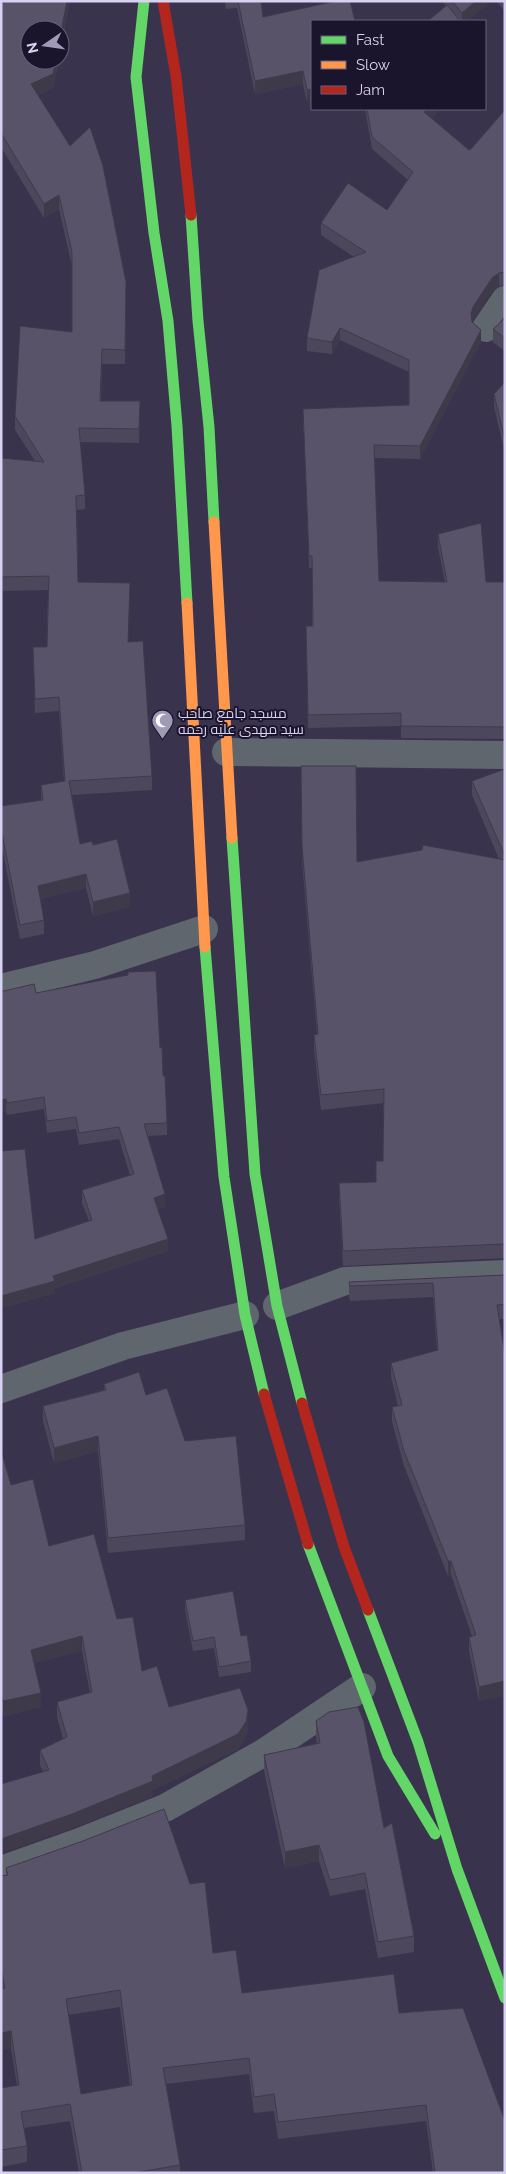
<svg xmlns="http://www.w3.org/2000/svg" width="506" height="2174" viewBox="0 0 506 2174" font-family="Raleway,Cairo,sans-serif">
<rect width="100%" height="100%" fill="#3a334e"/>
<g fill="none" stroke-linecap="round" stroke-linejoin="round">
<!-- street -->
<path stroke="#5f666e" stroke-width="28" d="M486,328l19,-28
M226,752l279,3
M1,988l94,-23 109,-36
M277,1306l68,-25 160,-7
M1,1389l122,-43 122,-31
M1,1870l76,-27 88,-35 100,-56 97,-65"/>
<!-- fast -->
<path stroke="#63d668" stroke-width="11" d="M144,1l-8,76 18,156 14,88 9,105 10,177
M191,215l7,106 11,106 5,95
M232,838l23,336 22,132 25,97
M205,947l19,230 21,138 19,79
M308,1544l80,212 47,78
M368,1610l50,132 39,127 48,129"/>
<!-- slow -->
<path stroke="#ff974d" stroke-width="11" d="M214,522l18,316
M187,603l18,344"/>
<!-- jam -->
<path stroke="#b3261e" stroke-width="11" d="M163,1l13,75 15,139
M264,1394l44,150
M302,1403l42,144 24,63"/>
</g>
<!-- wall -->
<path fill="#4d475b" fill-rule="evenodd" d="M1,1h69l-17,87 -15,7 88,201 -1,68h-23l-1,37h39l-1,42 -59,-1 5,53v14l-8,1 1,72 51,60 23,134v14l-80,5 8,49 13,1 37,62 -37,9 -7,-28 -46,11 4,21v14l-24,5 -19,-97v-36l40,-6v-15l23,-4 -5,-70 -24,2 -2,-66h14l1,-57 -47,1v-133l34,3 -20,-31v-14l57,-84v-66l-13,-57 -15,9 -43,-71z
M225,1h36l2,16 92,4 -48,81 -4,-18 -48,10 -18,-86 -11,1z
M442,1h49l-24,20h-39l18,-15z
M496,1h9v10z
M365,109h75l-9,9 38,32 2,-1 34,-39v175l-6,1 -7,5 -19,29 -1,2 9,20 -61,117 -46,-1 5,123 66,1 -7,-35v-13l48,48h19v157l-104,-1v-12l-93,2 -2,-102h6v-58h-3l-6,-159 106,-4v-33l-69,-32 -8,14 -25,-3v-13l47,-81 -33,-22v-12l66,-13 21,-30 -36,-31z
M505,316v35l-12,-9v-13l6,-5z
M505,382v66l-1,1 -10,-42v-13z
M301,766l56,96 142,-3 -27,-64v-14l33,-12v489l-162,8 -4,-69v-14l37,-1 7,-21 1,-58 -63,7 -7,-61v-14l3,-1 -15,-173z
M36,993l124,55 7,75v12l-20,1 18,71 -7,2 10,42 -113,37v5l-54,15v-157l34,88 54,-18 -7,-18v-13l48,-15 -11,-36 -40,6 -3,-16 -29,4 -3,-24 -37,6 -1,-4 -5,1z
M505,1275v44h-6l-20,382 -10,-50v-14l3,-1 -21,-61 -3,1 -44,-110 -12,-44v-15l6,-1 -7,-29v-14l46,-12 -4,-54 -83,4 -1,-5v-14z
M104,1384l42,11 39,46 60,84v15l-137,13 -10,-102 -44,12 -11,-42v-15l61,-16z
M1,1450l10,35 38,61 68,73 25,52 27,36 79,18 -2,12 -8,12 -85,41v6l-81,32 -71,25v-69l42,-12 -3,-7v-15l23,-11 -6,-22v-15l33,-9 -8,-42 -48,12 7,44 -38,9 -2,-7z
M185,1600l56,36 10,25v11l-32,5 -5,-29 -21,3 -8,-41z
M316,1721l68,107 30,108v16l-36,6 -13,-69 -35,7 -11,-35 -34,7 -21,-97v-16l53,-11 -1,-7z
M6,1868l207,85 29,40 157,20 106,160h-72l-7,-52 -148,18 -4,-28 -20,2 -5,-39 -83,10 14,81v8h-101l-9,-52 -46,7 3,18v16l-26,5v-79l16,-2 -6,-38 -10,2v-174l5,-1zM120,2007l10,78 -49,9 -13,-79z"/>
<!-- shaded-wall -->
<path fill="#3e3a4a" d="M67,1h3l-10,50v-14z
M476,1h15l-24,20h-5v-8z
M486,53v12l-1,1v-12z
M56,60h2l-5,28 -22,10v-14z
M303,71v13l-48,10v-13z
M312,89v12l-5,1v-12z
M427,109h13l-16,15v-12z
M59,195v14l-15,9v-14z
M499,273v13l-7,5 -19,29 -2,6v-12l2,-7 19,-29z
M340,328v12l-8,14v-12z
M481,330v12l-61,117v-13z
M86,874v14l-48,12v-14z
M130,893v14l-37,9v-14z
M6,1099v12l-5,1v-12z
M165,1194v13l-11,3v-12z
M168,1239v12l-113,37v5l-54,15v-12l52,-20z
M98,1436v15l-44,12v-15z
M448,1561h3v14l-3,1z
M82,1636v15l-51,13v-14z
M505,1681v15l-26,5v-14z
M41,1693v14l-38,9v-15z
M248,1710v15l-2,12 -8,12 -85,41v6l-81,32 -71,25v-14l151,-63z
M319,1845v16l-34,7v-16z
M11,2031v17l-10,2v-17z"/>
<!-- building -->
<path fill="#59536a" stroke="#3e3a4a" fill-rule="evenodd" d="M1,1h66l-7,36v-7h-30v30h26l-3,14 -22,10 39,62 20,-19 13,39 23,116 -1,68 -23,-1 -2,52h40l-1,28 -60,-1 6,67 -9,1 2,86 52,1 -2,59 15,-1 9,135 -83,5 11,63 12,-3 1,4 24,-6 13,54 -37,9 -7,-28 -48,12 6,34 -24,5 -19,-97v-22l42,-6 -2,-15 24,-4 -6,-84 -24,2 -2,-52h14l2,-71 -48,1v-119l43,4 -29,-46 5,-90 52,6v-80l-13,-57 -15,9 -43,-71z
M238,1h23l2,16 73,-16h14l5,20h-43v68l-5,1 -4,-19 -48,10z
M452,1h24l-14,12z
M447,5l13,16h-32z
M367,109h60l-3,3 45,38 2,-1 34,-39v162l-6,1 -7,5 -19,29 -2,7 1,8 9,8 -61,116 -46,-1 5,136 68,1 -9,-48 43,-11 5,59h19v145l-104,-1v-13l-93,2 -2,-89h7l-1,-70h-3l-6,-147 106,-4v-45l-69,-32 -8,14 -25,-4 12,-68 47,-18 -45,-29 27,-40 39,27 26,-38 -41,-35z
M505,316v22l-12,-9 6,-5z
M505,382v54h-1l-10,-42z
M301,766h55l1,96 65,-12 1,-5 82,15v128l-1,1h1v255l-162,7 -4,-68 37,-1v-21h7l1,-72 -63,6 -7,-60 4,-1 -16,-188z
M505,769v87l-33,-75z
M156,971l4,77 2,-1 1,29h2l2,47 -23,1 21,70 -11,4 14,41 -115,37 2,5 -54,15v-145l24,-2 10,90 57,-19 -10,-30 52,-16 -15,-47 -40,6 -3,-16 -29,4 -3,-24 -37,6 -1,-4 -5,1v-109h3l30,-7 2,9 92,-18v-3z
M505,1275v29l-8,1 8,50v326l-26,6 -10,-50 7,-2 -25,-74h-3l-44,-110 -12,-44 10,-2 -11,-42 47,-13 -5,-67 -83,3 -1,-4z
M139,1372l7,23 21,-7 18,53 51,-5 9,89 -137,13 -10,-102 -44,12 -11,-42 63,-16 -2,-6z
M1,1450l10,35 22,-6 16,67 45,-12 23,85 16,-2 9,54 15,-5 12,41 71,-19 8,22 -2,12 -8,12 -86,42 1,5 -81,33 -71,25v-55l48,-14 -9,-20 27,-13 -10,-35 35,-10 -10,-56 -51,14 10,43 -38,8 -2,-7z
M233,1591l8,45 6,-1 4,26 -32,6 -5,-30 -21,4 -8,-41z
M358,1707l6,15 20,106 8,-5 22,113 -36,6 -13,-69 -35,7 -11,-35 -34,7 -21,-97 56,-12 -4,-22 13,-9z
M164,1809l26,75 15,-2 8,71 23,-3 6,43 152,-19 5,39 64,-5 42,113v52h-70l-9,-68 -148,17 -4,-28 -20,3 -5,-39 -86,10 17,97 -41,7 1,1h-58l-12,-69 -49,8 6,34 -26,4v-62l18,-3 -8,-54 -10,2v-44l4,-1 -4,-18v-94l7,-1 -2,-7 77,-27zM120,1990l12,95 -51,9 -15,-95z"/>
<!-- icons -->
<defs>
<symbol id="mosque-pin" viewBox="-11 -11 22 30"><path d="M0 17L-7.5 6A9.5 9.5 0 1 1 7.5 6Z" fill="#a09ab9" stroke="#1a152c"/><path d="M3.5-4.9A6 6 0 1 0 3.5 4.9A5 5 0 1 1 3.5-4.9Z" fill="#fff"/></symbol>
</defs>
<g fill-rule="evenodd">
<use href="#mosque-pin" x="150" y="708" width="25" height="34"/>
</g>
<g text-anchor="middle" stroke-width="4" stroke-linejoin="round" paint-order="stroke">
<!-- poi labels -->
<g font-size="14" fill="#d7d2f2" stroke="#1a152c" text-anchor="start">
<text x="178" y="718">مسجد جامع صاحب<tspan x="178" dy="16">سید مهدی علیه رحمه</tspan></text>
</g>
</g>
<!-- border -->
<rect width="506" height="2174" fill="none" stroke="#d7d2f2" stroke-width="5"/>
<!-- legend -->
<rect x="311" y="20" width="175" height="90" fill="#1a152c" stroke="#66617b"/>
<rect x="321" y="36" width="25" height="8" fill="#63d668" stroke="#66617b"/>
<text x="356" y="45" font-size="15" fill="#d7d2f2">Fast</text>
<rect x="321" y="61" width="25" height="8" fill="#ff974d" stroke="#66617b"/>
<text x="356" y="70" font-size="15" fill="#d7d2f2">Slow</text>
<rect x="321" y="86" width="25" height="8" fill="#b3261e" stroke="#66617b"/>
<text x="356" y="95" font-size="15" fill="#d7d2f2">Jam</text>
<!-- north arrow -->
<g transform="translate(45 45) rotate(257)"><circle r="24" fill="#1a152c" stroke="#66617b"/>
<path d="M0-4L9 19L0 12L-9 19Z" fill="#a09ab9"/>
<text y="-8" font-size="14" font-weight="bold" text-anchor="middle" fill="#d7d2f2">N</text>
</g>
</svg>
